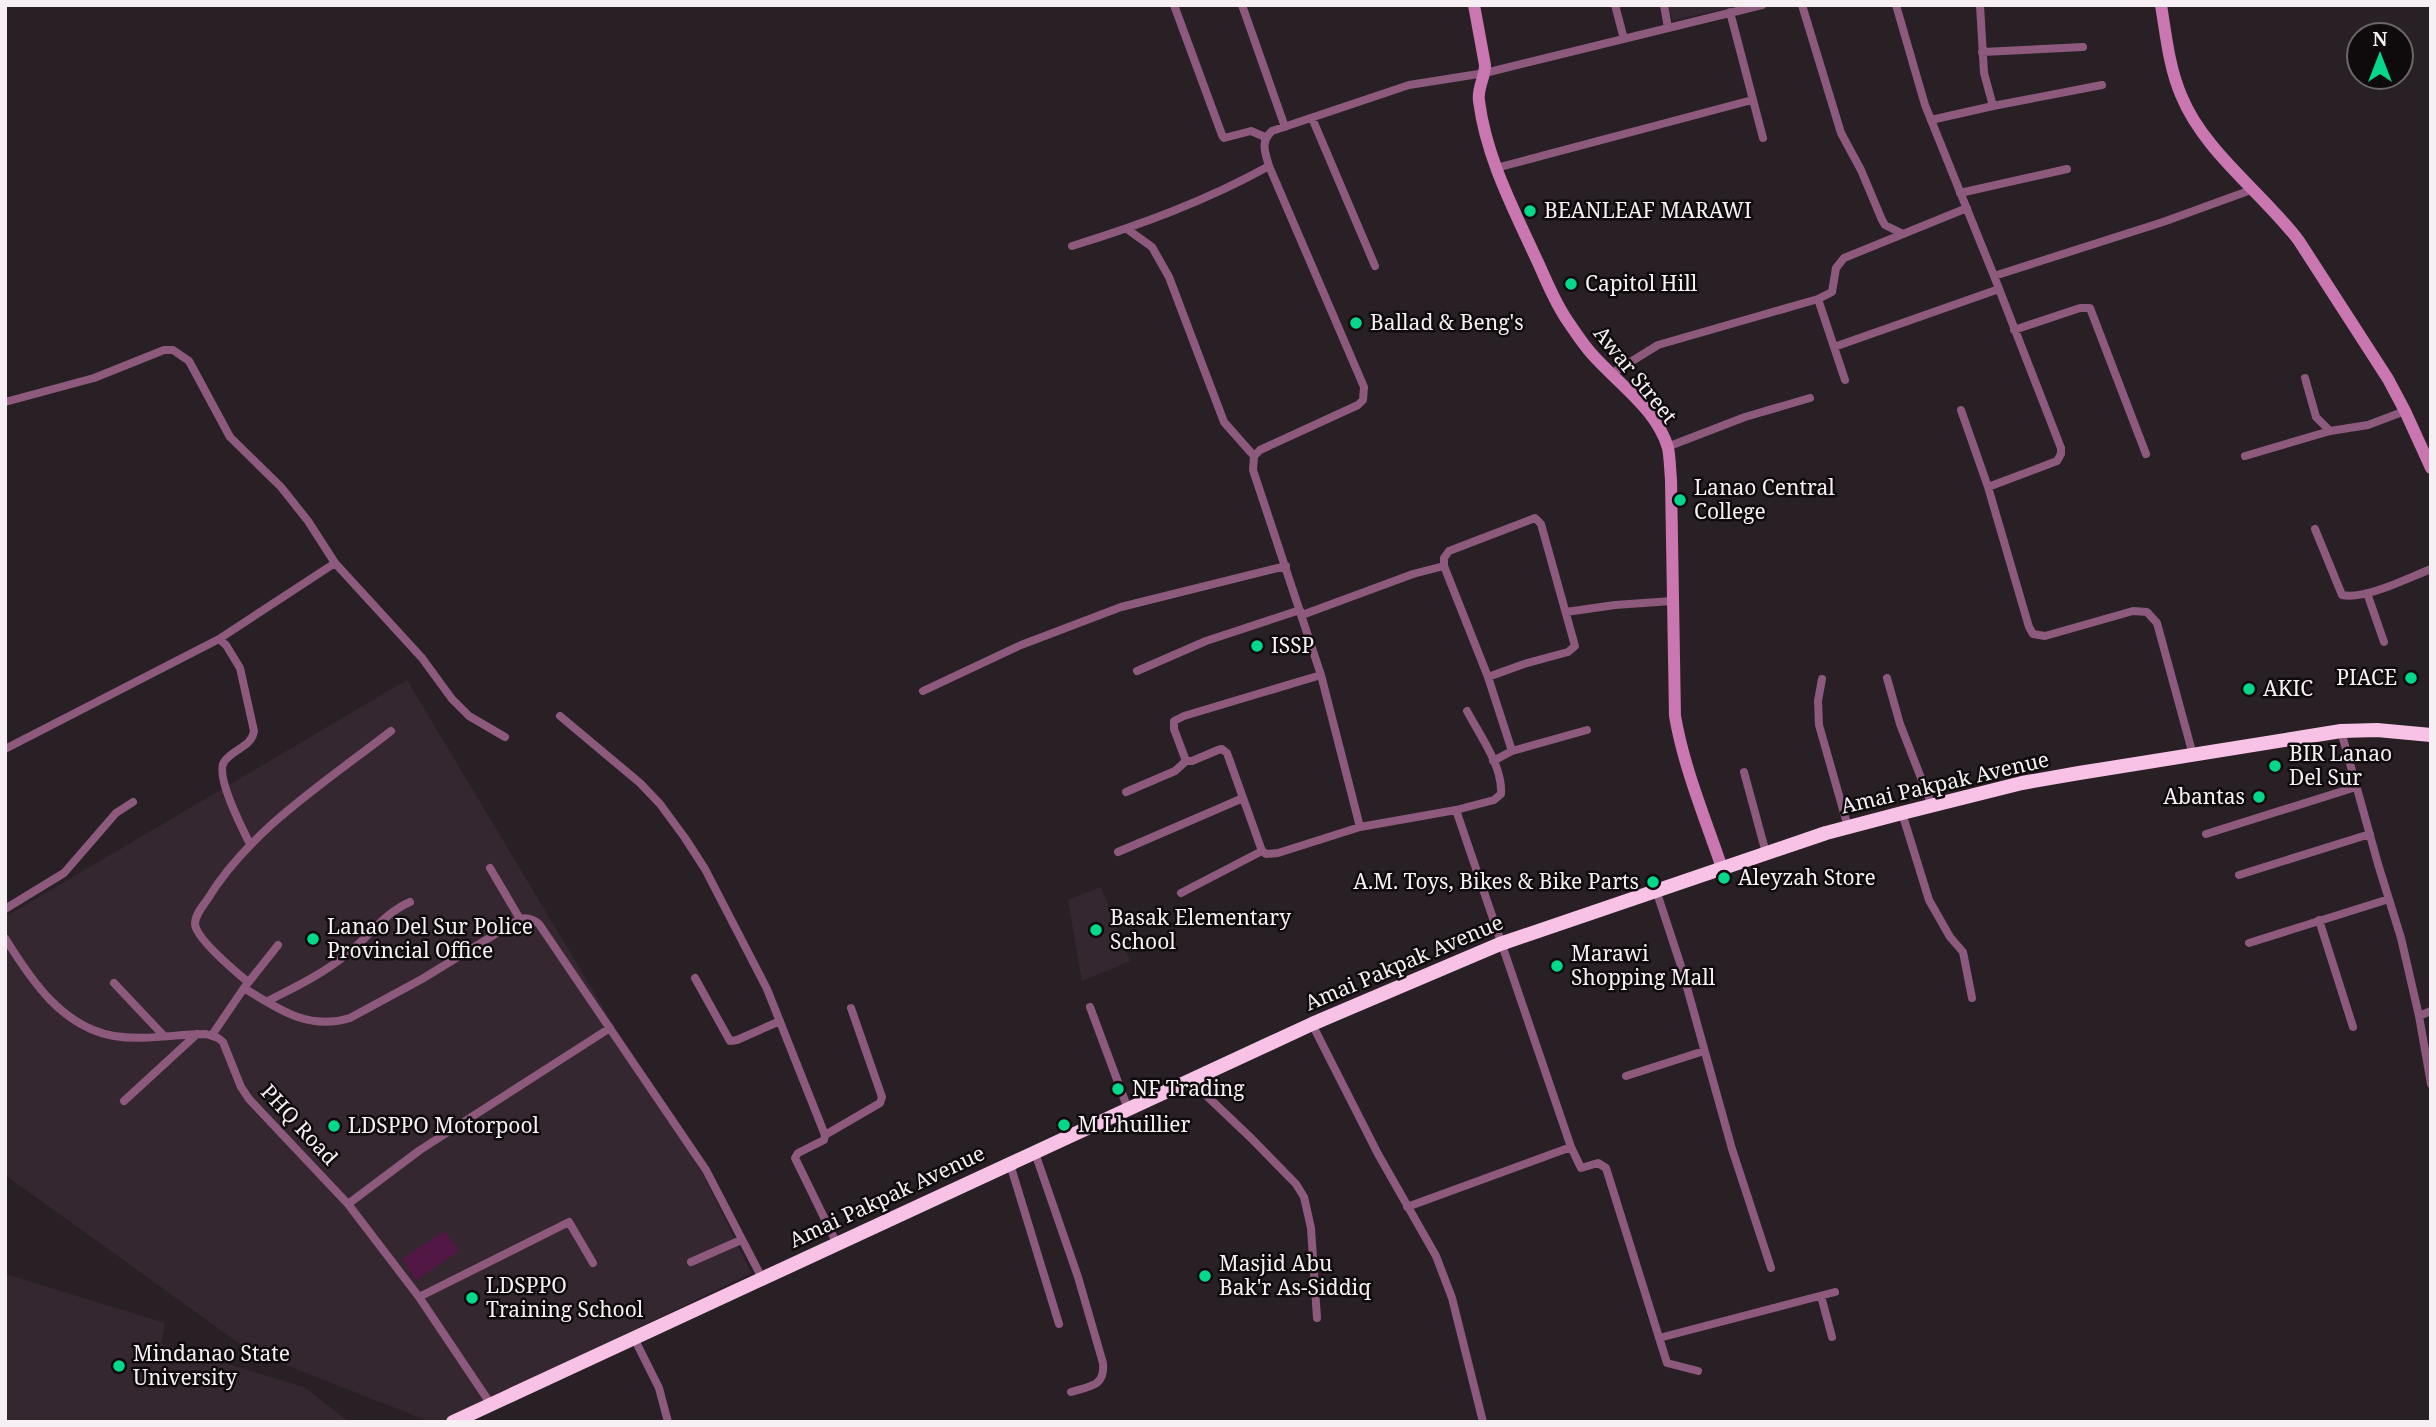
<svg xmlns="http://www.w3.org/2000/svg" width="2436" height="1427" viewBox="0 0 2436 1427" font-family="'Noto Serif',serif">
<rect width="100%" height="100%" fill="#292026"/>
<!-- built -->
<path fill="#352730" d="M1668,5h77l-73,15z
M407,680l297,496 47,97 -306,149h-14l-181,-71 -245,-176v-258z
M1101,887l29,74 -48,20 -14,-81z
M5,1274l160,49 -4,21 143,43 45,35h-344z"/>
<!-- green -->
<path fill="#531745" d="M445,1231l14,20 -43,29 -14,-21z"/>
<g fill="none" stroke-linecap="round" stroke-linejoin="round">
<!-- street -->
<path stroke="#8d597d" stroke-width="8" d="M1174,5l48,130 2,3 27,-7 14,6
M1242,5l43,122
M1615,5l9,34
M1664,5l4,23
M1802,5l39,128 20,37 21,50 3,5 18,9
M1896,5l29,100 69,171 169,-54 88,-32
M1980,5l4,68 9,33 109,-21
M1730,12l33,126
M1982,52l101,-5
M1312,118l63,148
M1931,120l62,-14
M1496,168l256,-68
M1960,193l107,-24
M1127,229l25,18 17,30 55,145 30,34
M1072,246c68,-21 134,-45 197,-80
M1818,299l14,-7 4,-24 8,-10 123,-50
M2014,330l66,-22h10l56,146
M1834,347l165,-58
M1611,374l47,-29 160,-46 27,81
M2305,378l11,39 14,14
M5,402l89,-24 70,-28h9l16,11 41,76 51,50 27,34 27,42 87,95 30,41 17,17 36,21
M1961,410l27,77 41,140 4,7 12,2 88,-25 14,1 10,11 36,132
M1667,447l78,-30 65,-19
M2245,456l85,-25 38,-6 37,-14
M1988,487l69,-26 4,-7v-6l-67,-172
M2315,529l27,66c23,5 66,-17 89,-26
M2367,593l17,49
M1566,612l49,-7 57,-4
M1302,615l111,-41 31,-8
M219,639l7,6 14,23 14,63c-2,16 -22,18 -30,31 -9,14 19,68 26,82
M1137,671l69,-30 94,-31
M1321,675l-137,41 -10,5v8l12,32h6l26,-11 4,-1 5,4 35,98 4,3 12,-1 82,-26
M1488,677l36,-13 44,-12 7,-6 -34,-122 -6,-6 -86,33 -5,7v8l44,111 24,74 -19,10
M1887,678l13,46 32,82
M1822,679l-4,22 1,24 29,102
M923,691l98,-46 100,-38 165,-41
M560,716l80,67 20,21 25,34 20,31 62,120 58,146 -1,5 -26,13 -3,5 42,86
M2341,731l37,133 23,74 18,78 12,68
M5,749l214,-110 116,-76
M1512,751l75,-21
M1744,772l22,81
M1126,792l49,-21 11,-10
M1456,810l38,-10 7,-6c2,-28 -22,-60 -34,-83
M1902,813l27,87 21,37 13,15 9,46
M2206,834l150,-47
M1118,852l125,-54
M490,868l30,51
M2239,875l131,-41
M1656,890l25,76 51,183 39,119
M1181,893l81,-42
M5,909l59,-36 52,-60 17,-11
M2319,920l34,107
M5,938c26,42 57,89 109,98 30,5 62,-2 92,-2l12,4 5,4 18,45 8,12 99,105 71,93 71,106
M2249,943l140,-44
M695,978l35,63 7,-1 43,-19
M248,982c-12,-10 -52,-43 -53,-58 0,-9 7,-17 12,-24 42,-70 120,-119 184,-169
M114,983l50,53
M244,988c34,21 65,43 106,30l72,-39 98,-60c8,-2 13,0 19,5l167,246 56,108
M268,1001c27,-14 55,-27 79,-47 22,-17 37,-41 63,-52
M1090,1007l38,102
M2419,1016l12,-5
M1312,1024l66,130 58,102 16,42 31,124
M212,1035l32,-47 34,-43
M1626,1076l78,-25
M1190,1080l61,58 45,46 8,13 7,31 6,90
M124,1101l73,-67
M825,1135l55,-32 2,-6 -31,-89
M1571,1147l10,21 17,-5 8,5 61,195 31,8
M1035,1153l43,124 25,86c2,24 -13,23 -32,29
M1010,1164l49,160
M348,1204l72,-54 190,-122
M1407,1207l164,-60 -115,-337 -96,17 -39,-152 -68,-205 1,-14 6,-6 98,-45 5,-5 1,-13 -95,-221c-4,-14 -9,-24 3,-35l137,-46 76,-12 277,-68
M691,1262l50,-22
M1821,1296l11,41
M419,1297l150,-75 24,41
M634,1338l25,50 9,34
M1659,1338l176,-46"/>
<!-- secondary -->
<path stroke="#c976b1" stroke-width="12" d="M1474,5l11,60c0,13 -8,23 -6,36 7,55 33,105 56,155 11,23 19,46 34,67 7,10 14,21 22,30 25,29 66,56 77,95 2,10 2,21 3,32l4,236c9,52 30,102 47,152
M2161,5c5,30 8,62 20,90 23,57 82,98 118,146l89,138 17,32 26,57"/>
<!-- highway -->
<path stroke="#f7c2e6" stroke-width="14" d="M453,1422l859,-398 188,-80 326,-111 76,-20 120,-30 57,-10 262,-42 36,-1 54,5"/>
</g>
<!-- markers -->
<g fill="#04d98b" stroke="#0f0b0d" stroke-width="2.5">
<circle cx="1530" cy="211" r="7"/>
<circle cx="1571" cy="284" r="7"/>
<circle cx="1356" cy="323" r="7"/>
<circle cx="1680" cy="500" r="7"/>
<circle cx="1257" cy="646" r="7"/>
<circle cx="2411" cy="678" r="7"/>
<circle cx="2249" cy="689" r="7"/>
<circle cx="2275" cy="766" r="7"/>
<circle cx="2259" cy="797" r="7"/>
<circle cx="1724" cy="878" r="7"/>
<circle cx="1653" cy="882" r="7"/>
<circle cx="1096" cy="930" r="7"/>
<circle cx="313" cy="939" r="7"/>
<circle cx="1557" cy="966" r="7"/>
<circle cx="1118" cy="1089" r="7"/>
<circle cx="1064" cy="1125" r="7"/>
<circle cx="334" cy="1126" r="7"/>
<circle cx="1205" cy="1276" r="7"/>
<circle cx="472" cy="1298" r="7"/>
<circle cx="119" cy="1366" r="7"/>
</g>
<g text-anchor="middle" stroke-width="5" stroke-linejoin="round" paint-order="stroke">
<!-- poi labels -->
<g font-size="21" fill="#f6f0f4" stroke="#0f0b0d" text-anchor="start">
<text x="1544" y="218">BEANLEAF MARAWI</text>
<text x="1585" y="291">Capitol Hill</text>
<text x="1370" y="330">Ballad &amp; Beng's</text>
<text x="1694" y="495">Lanao Central<tspan x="1694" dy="24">College</tspan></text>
<text x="1271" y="653">ISSP</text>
<text x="2397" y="685" text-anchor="end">PIACE</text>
<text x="2263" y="696">AKIC</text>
<text x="2289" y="761">BIR Lanao<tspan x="2289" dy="24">Del Sur</tspan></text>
<text x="2245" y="804" text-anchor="end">Abantas</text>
<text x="1738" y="885">Aleyzah Store</text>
<text x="1639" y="889" text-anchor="end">A.M. Toys, Bikes &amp; Bike Parts</text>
<text x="1110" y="925">Basak Elementary<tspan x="1110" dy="24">School</tspan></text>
<text x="327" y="934">Lanao Del Sur Police<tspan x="327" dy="24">Provincial Office</tspan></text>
<text x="1571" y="961">Marawi<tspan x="1571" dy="24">Shopping Mall</tspan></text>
<text x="1132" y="1096">NF Trading</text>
<text x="1078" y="1132">M Lhuillier</text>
<text x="348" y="1133">LDSPPO Motorpool</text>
<text x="1219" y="1271">Masjid Abu<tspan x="1219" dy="24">Bak'r As-Siddiq</tspan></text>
<text x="486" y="1293">LDSPPO<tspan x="486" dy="24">Training School</tspan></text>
<text x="133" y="1361">Mindanao State<tspan x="133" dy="24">University</tspan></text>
</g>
<!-- street labels -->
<g font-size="21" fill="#f6f0f4" stroke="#0f0b0d">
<text transform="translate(1635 375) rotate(51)" y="7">Awar Street</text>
<text transform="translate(1945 783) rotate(-13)" y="7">Amai Pakpak Avenue</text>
<text transform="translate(1404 963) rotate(-23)" y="7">Amai Pakpak Avenue</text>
<text transform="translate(299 1125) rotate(47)" y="7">PHQ Road</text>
<text transform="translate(887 1197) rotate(-25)" y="7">Amai Pakpak Avenue</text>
</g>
</g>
<!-- border -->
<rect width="2436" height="1427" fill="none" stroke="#f6f0f4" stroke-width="14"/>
<!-- north arrow -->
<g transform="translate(2380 56)"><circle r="33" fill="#0f0b0d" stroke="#6b6769" stroke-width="2"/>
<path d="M0-5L12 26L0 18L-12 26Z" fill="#04d98b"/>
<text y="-10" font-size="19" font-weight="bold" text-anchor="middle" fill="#f6f0f4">N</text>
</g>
</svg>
